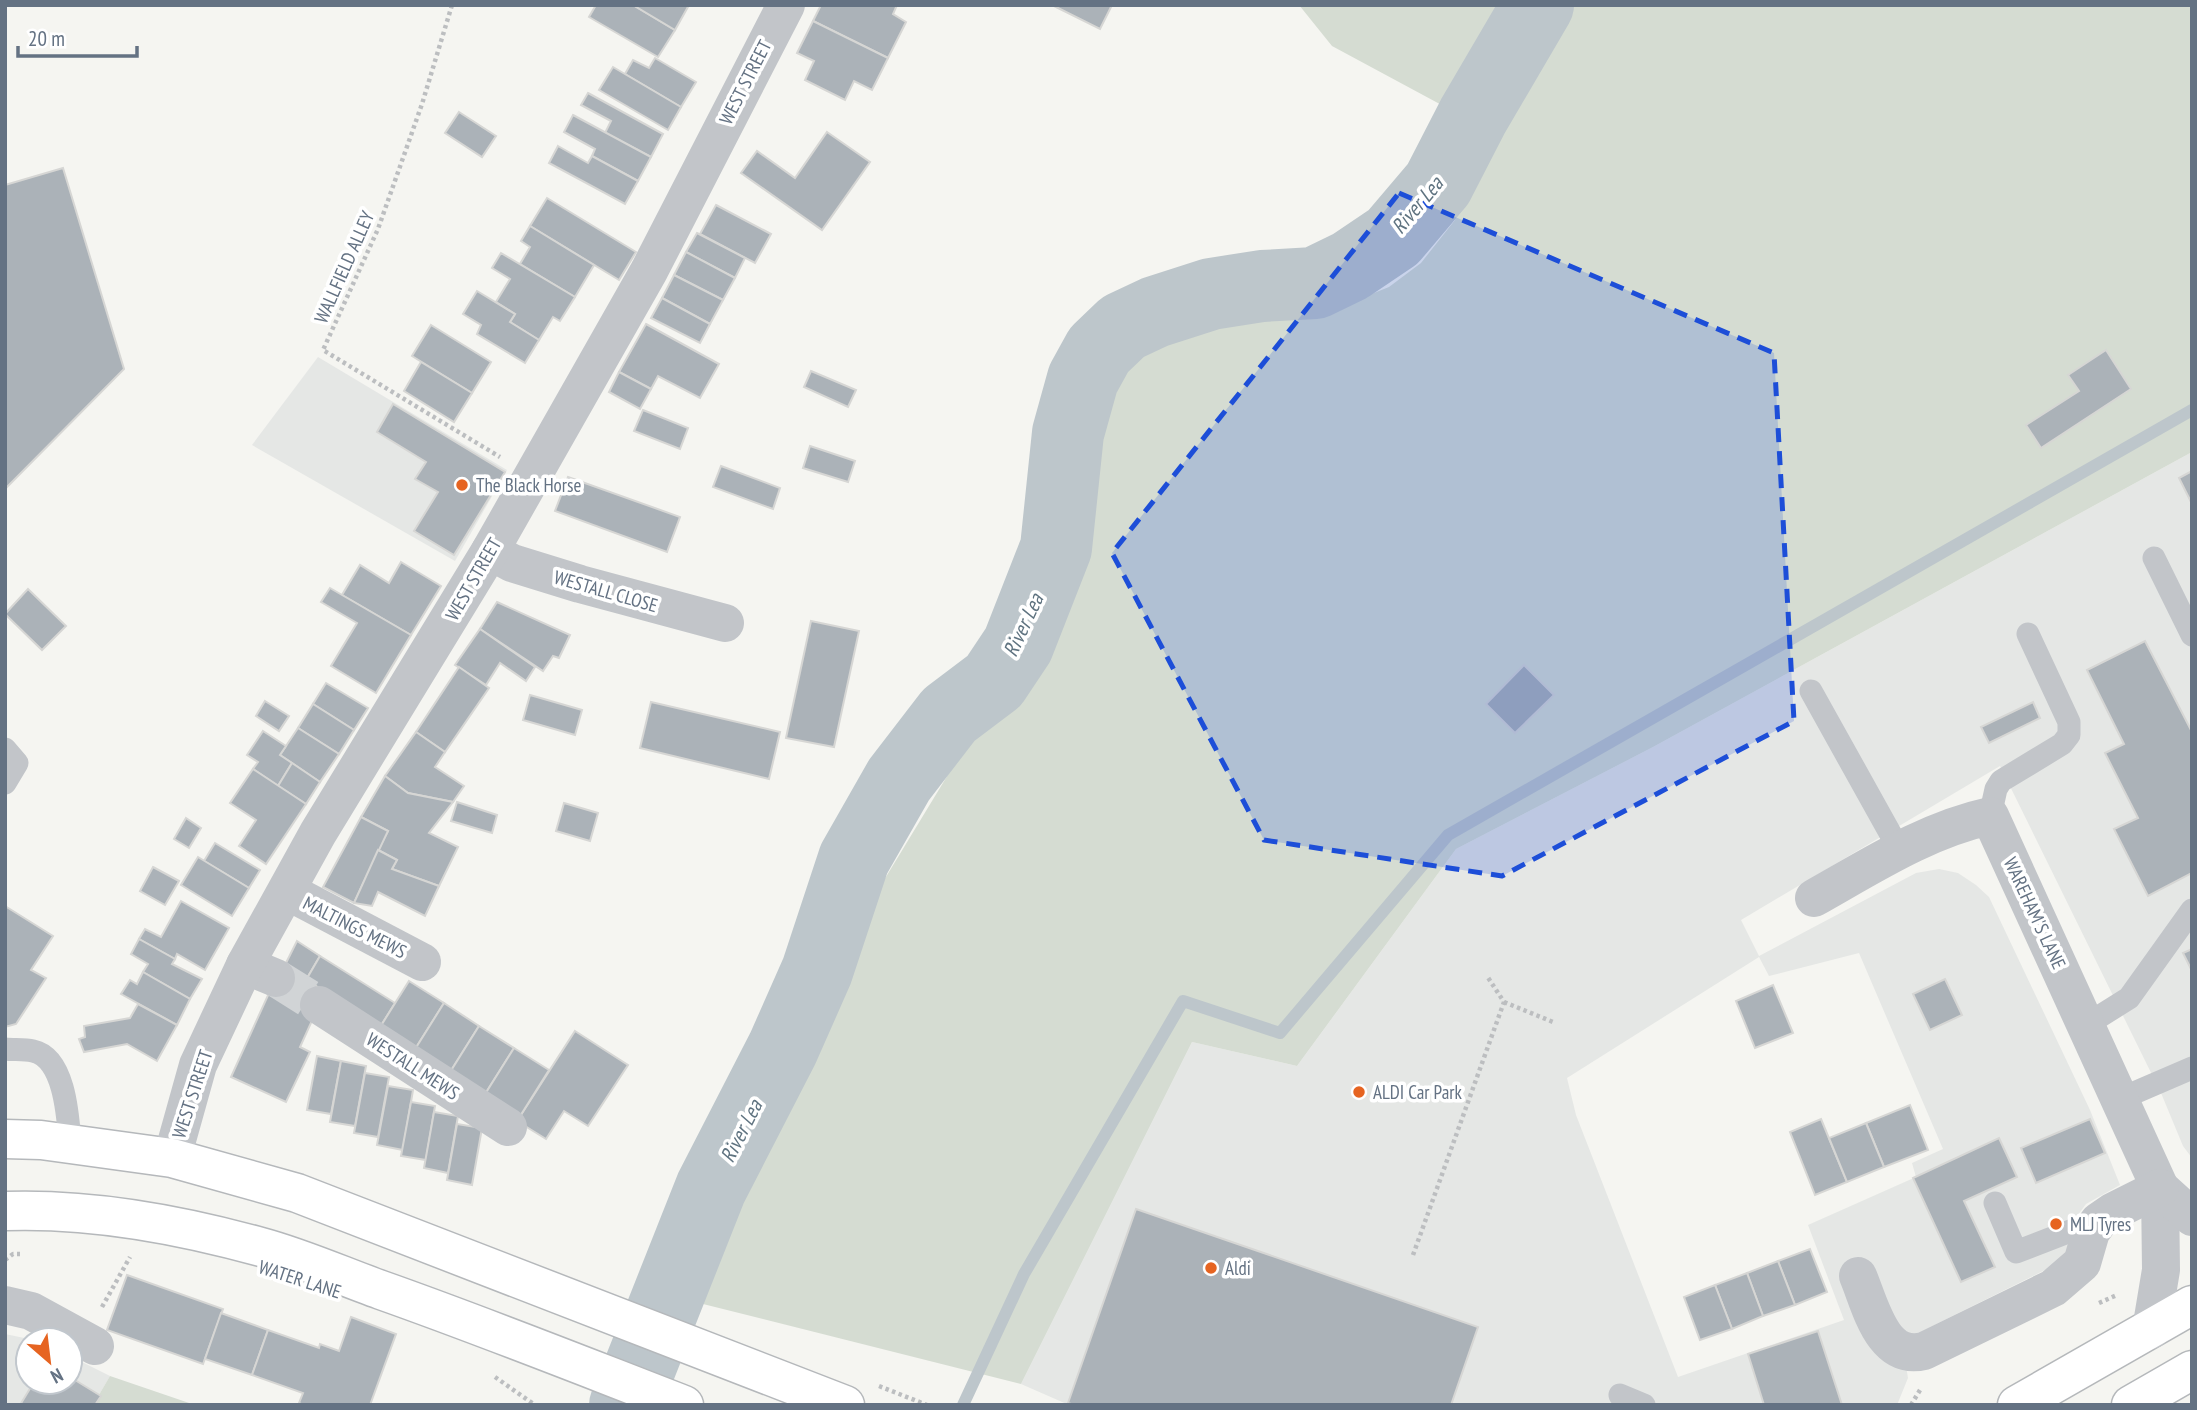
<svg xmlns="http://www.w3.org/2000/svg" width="2197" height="1410" viewBox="0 0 2197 1410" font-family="'PT Sans Narrow',sans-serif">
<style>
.built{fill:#e5e7e5;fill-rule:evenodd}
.green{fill:#d5dcd2}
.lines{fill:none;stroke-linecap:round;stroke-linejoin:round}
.stream{stroke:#bdc6cb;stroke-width:12}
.river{stroke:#bdc6cb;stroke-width:72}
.building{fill:#abb2b8;stroke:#d6d6d4;stroke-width:2}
.street-tunnel{stroke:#d1d4d6;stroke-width:38;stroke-dasharray:38 19;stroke-linecap:butt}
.highway-casing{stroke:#b5b8bb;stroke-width:41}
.path{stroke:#bcbec0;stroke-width:4.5;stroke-dasharray:3.5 3.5;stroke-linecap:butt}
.lane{stroke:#c2c5c9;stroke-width:23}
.street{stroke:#c2c5c9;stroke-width:38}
.highway{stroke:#fff;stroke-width:38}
.marked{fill:#1d4ed8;fill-opacity:0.2;stroke:#1d4ed8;stroke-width:5;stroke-dasharray:14 9;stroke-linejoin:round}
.poi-dot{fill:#e66421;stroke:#fff;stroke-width:2.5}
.labels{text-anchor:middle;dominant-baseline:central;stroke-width:7;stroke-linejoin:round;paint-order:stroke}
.street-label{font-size:19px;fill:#647283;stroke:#fff}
.poi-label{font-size:19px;fill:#647283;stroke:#fff;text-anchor:start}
.water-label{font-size:21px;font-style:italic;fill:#5f7380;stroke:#fff}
</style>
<rect width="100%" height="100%" fill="#f5f5f1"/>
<g class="built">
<path d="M318,357L507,470L455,561L252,445Z"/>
<path d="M2192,452V1158L2183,1146L2161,1093L2000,766L1741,920L1759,956L1916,873L1939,869L1958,873L1976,885L1989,897L2090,1110L2120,1185L2086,1204L2075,1219L2066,1253L2053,1266L1902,1341L1908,1378L1897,1405H1069L1021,1384L1192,1042L1297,1066L1456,849L1653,747ZM1859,953L1943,1149L1912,1163L1916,1177L1808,1225L1844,1320L1678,1377L1576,1115L1567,1078L1759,957L1769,976Z"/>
<path d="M5,1334L34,1340H28V1382H70V1356L110,1376L93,1405H5Z"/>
</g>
<g class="green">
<path d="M1299,5H2192V452L1653,747L1456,849L1297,1066L1192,1042L1021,1384L691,1301L742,1183L819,1045L849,982L878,890L966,745L1020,692L1048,652L1091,514L1094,444L1103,404L1119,367L1160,338L1187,325L1243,313L1309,310L1354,301L1389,287L1421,263L1455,220L1476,178L1462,116L1332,46Z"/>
<path d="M110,1376L195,1405H93Z"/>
</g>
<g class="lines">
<path class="stream" d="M963,1405L1024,1274L1183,1001L1280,1033L1448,835L2192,410"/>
<path class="river" d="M625,1405L711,1188L783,1048L817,971L854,859L899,780L949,715L994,681L1018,645L1056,548L1068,433L1083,379L1099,350L1123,327L1155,312L1211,294L1262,286L1315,283L1350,266L1393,237L1438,184L1473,116L1538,5"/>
</g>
<g class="building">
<path d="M596,5H633L675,30L658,57L589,17Z"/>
<path d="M633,5H689L675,30Z"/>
<path d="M821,5H897L893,14L906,22L888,58L813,21Z"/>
<path d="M1052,5H1112L1100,29Z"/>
<path d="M813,21L888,58L872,90L854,81L845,100L805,80L814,61L797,53Z"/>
<path d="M655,58L696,82L681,107L625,74L633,60L649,68Z"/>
<path d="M613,67L681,107L668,130L599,90Z"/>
<path d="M588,93L663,134L651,157L605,133L611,121L581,105Z"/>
<path d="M459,112L496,136L482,157L445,133Z"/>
<path d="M573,115L651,157L638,181L592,156L595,149L564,132Z"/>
<path d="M827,132L870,162L822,230L741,173L757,151L795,178Z"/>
<path d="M558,146L588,163L592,156L638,181L625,204L549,163Z"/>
<path d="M63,168L124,369L5,489V185Z"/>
<path d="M547,198L636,252L619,280L530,226Z"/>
<path d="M716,205L771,234L755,263L700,234Z"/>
<path d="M530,226L594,265L575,297L520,264L530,247L521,241Z"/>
<path d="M697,233L745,258L735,278L686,252Z"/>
<path d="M686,252L735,278L723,300L674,275Z"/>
<path d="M501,253L575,297L560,321L553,317L539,340L510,322L515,314L496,302L510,279L492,268Z"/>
<path d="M674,275L723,300L710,324L662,298Z"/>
<path d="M477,291L515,314L510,322L539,340L525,363L477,334L481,325L463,314Z"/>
<path d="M662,298L710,324L700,343L651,318Z"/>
<path d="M646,324L719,364L700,398L658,376L651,389L619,372Z"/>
<path d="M431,325L491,362L472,393L412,356Z"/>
<path d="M2106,350L2131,389L2041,448L2026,425L2079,391L2068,375Z"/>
<path d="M421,362L472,393L454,422L404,391Z"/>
<path d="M811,371L856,390L848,407L804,387Z"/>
<path d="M619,372L651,389L640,409L609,392Z"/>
<path d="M393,404L505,472L454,555L414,531L438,492L415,479L426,462L377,432Z"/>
<path d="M643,410L688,428L680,449L634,431Z"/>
<path d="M810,446L855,461L848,482L803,468Z"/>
<path d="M721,466L780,488L773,509L713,487Z"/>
<path d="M2192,471V504L2179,478Z"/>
<path d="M568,477L680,517L667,552L555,511Z"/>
<path d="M401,562L441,586L411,635L342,595L360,565L389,583Z"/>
<path d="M330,588L411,635L376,693L331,666L357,623L321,602Z"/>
<path d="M28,589L66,626L42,650L5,614Z"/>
<path d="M497,602L570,635L559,658L553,656L543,671L480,629Z"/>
<path d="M811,621L859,631L834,747L786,738Z"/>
<path d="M480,629L535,667L526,681L500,663L486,685L455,665Z"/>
<path d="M2145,641L2192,732V873L2148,896L2114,829L2138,818L2105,753L2124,744L2087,670Z"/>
<path d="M1524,665L1554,695L1515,733L1486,704Z"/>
<path d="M459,667L489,688L445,752L416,732Z"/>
<path d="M326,683L368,708L354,730L313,704Z"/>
<path d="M530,695L582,710L575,735L523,720Z"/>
<path d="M265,701L289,716L279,731L256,716Z"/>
<path d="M651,702L780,732L769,779L640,748Z"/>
<path d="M2033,702L2040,718L1989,743L1981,727Z"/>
<path d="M313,704L354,730L339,754L298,728Z"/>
<path d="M298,728L339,754L320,782L280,755Z"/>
<path d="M263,731L286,746L280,755L292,763L278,786L253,769L258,762L247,755Z"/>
<path d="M416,732L445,752L435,767L464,786L453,802L408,793L385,776Z"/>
<path d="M292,763L320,782L306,804L278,786Z"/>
<path d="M253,769L306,804L266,864L239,846L256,820L230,803Z"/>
<path d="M385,776L408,793L453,802L429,833L458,847L439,886L392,869L397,860L378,850L388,831L361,817Z"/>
<path d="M457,802L497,815L492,833L451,821Z"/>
<path d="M564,803L598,813L590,841L556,831Z"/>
<path d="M361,817L388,831L354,903L323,887Z"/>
<path d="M186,818L201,828L189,848L174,839Z"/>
<path d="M215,843L260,870L249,888L204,861Z"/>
<path d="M378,850L397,860L392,869L439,886L425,916L378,892L372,906L354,903Z"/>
<path d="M198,857L249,888L232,916L181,885Z"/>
<path d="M153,867L179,881L165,905L140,891Z"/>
<path d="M181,901L229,928L205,970L177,954L175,959L139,939L145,929L161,937Z"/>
<path d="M5,906L53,936L31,970L46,978L16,1024L5,1027Z"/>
<path d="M139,939L175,959L172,964L202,979L190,999L143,972L148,964L131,954Z"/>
<path d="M297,941L320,956L306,980L285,965Z"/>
<path d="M2192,949V971L2183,953Z"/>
<path d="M320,956L395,1003L377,1032L360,1014L306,980Z"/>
<path d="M285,965L325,992L300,1047L310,1052L286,1102L231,1077L274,982Z"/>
<path d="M143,972L190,999L177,1025L121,994L130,980L137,984Z"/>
<path d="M1945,979L1962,1015L1930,1030L1913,994Z"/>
<path d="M409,981L444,1003L412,1054L377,1032Z"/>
<path d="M1773,985L1793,1033L1755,1048L1736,1001Z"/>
<path d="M444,1003L479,1026L447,1077L412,1054Z"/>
<path d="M138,1004L177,1025L157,1061L127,1044L84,1052L79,1039L85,1037L84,1026L130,1018Z"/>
<path d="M479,1026L514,1048L482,1099L447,1077Z"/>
<path d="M575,1031L628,1065L588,1126L564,1111L546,1139L517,1121Z"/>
<path d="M514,1048L549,1070L517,1121L482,1099Z"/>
<path d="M317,1056L341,1061L331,1114L307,1110Z"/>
<path d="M341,1061L366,1066L355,1126L330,1122Z"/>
<path d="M365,1073L389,1077L378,1137L354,1133Z"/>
<path d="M388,1086L413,1090L403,1150L377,1145Z"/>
<path d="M411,1102L435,1106L426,1160L401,1156Z"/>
<path d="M1910,1105L1928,1150L1884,1167L1866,1123Z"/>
<path d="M434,1112L458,1116L448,1173L424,1168Z"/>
<path d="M1821,1119L1847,1182L1815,1195L1790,1132Z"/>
<path d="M2090,1119L2105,1153L2036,1183L2021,1148Z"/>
<path d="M1866,1123L1884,1167L1847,1182L1829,1138Z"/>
<path d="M457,1124L482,1128L472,1185L447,1180Z"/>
<path d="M1999,1138L2017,1177L1964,1201L1995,1267L1961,1282L1913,1178Z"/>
<path d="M1136,1209L1478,1327L1451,1405H1074L1068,1403Z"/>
<path d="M1810,1249L1827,1292L1795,1305L1778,1261Z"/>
<path d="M1778,1261L1795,1305L1763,1316L1747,1273Z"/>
<path d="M1747,1273L1763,1316L1732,1329L1715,1285Z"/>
<path d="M127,1275L223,1309L203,1364L107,1330Z"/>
<path d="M1715,1285L1732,1329L1700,1340L1684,1297Z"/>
<path d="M221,1313L268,1330L252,1375L205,1359Z"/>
<path d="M351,1317L396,1334L370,1405H303L299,1403L303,1393L252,1375L268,1330L319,1348L320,1344L339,1351Z"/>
<path d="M1818,1331L1842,1405H1764L1748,1354Z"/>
<path d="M70,1377L101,1396L95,1405H20L34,1382H70Z"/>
</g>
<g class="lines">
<path class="street-tunnel" d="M276,978L319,1005"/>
<g class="highway-casing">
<g id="highway">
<path d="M5,1139L41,1140L172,1158L297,1193L845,1405"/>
<path d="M5,1211C92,1208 178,1224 261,1247C302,1258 342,1276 381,1290C483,1326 583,1366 684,1405"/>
<path d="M2017,1405L2192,1305"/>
<path d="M2131,1405L2192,1370"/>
</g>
</g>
<g class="path">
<path d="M452,5L422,104L378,229L323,350L500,457"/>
<path d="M1504,1002L1553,1022"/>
<path d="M1413,1255L1504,1002L1487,976"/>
<path d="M5,1260L13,1254H20"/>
<path d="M2099,1303L2117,1295"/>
<path d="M102,1307L130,1257"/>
<path d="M495,1377L535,1405"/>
<path d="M879,1386L927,1405"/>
<path d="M1911,1405L1920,1390"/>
</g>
<g class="lane">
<path d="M2154,558L2192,635"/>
<path d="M1811,691L1899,849"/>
<path d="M5,749L17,763L5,783"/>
<path d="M1990,816L1996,789L2001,781L2062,744L2069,735V722L2028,634"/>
<path d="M2086,1025L2129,998L2192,910"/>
<path d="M5,1049C14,1050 24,1049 33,1051C65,1058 68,1117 70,1143"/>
<path d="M2120,1099L2192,1068"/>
<path d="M1995,1203L2016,1252L2073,1230L2091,1232"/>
<path d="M1620,1395L1644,1405"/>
</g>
<g class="street">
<path d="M490,551L512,563L580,584L725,623"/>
<path d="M287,891L422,962"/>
<path d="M1814,898C1871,866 1926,830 1990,816L2160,1188L2161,1270L2151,1330"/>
<path d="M245,965L276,978"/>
<path d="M319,1005L508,1127"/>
<path d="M172,1158L198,1065L245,965L318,833L490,551L649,271L786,5"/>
<path d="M2160,1188L2192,1217"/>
<path d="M1858,1276C1871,1307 1882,1361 1924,1351L2053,1288L2082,1263L2091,1232L2099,1221L2112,1212L2160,1188"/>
<path d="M5,1305L31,1311L95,1346"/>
</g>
<use href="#highway" class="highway"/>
</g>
<path class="marked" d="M1399,193L1774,353L1794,721L1502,876L1264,840L1112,553Z"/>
<g class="poi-dot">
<circle cx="462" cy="485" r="7"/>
<circle cx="1359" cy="1092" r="7"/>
<circle cx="2056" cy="1224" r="7"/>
<circle cx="1211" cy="1268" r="7"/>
</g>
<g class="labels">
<g class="street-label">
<text transform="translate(745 82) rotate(-63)">WEST STREET</text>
<text transform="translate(344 267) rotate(-66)">WALLFIELD ALLEY</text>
<text transform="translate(473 579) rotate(-60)">WEST STREET</text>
<text transform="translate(606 591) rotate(16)">WESTALL CLOSE</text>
<text transform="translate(2035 913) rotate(65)">WAREHAM'S LANE</text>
<text transform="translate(355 927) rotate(27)">MALTINGS MEWS</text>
<text transform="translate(413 1066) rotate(33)">WESTALL MEWS</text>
<text transform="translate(192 1094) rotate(-72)">WEST STREET</text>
<text transform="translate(300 1279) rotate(18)">WATER LANE</text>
</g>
<g class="poi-label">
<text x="476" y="485">The Black Horse</text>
<text x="1373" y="1092">ALDI Car Park</text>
<text x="2070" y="1224">MLJ Tyres</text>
<text x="1225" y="1268">Aldi</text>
</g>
<g class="water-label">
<text transform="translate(1417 205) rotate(-50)">River Lea</text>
<text transform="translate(1023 625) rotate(-65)">River Lea</text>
<text transform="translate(741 1131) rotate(-63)">River Lea</text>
</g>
</g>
<rect width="2197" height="1410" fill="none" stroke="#647283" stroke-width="14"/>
<g transform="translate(49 1361) rotate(152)"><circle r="33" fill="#ffffff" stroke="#c1c7cd" stroke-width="2"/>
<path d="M0-5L12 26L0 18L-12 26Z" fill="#e66421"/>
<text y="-10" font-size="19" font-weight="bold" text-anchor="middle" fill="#647283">N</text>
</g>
<path d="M18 46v10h119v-10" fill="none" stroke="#647283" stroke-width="3.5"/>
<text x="28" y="46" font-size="21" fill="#647283" stroke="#ffffff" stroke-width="5" paint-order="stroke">20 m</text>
</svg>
